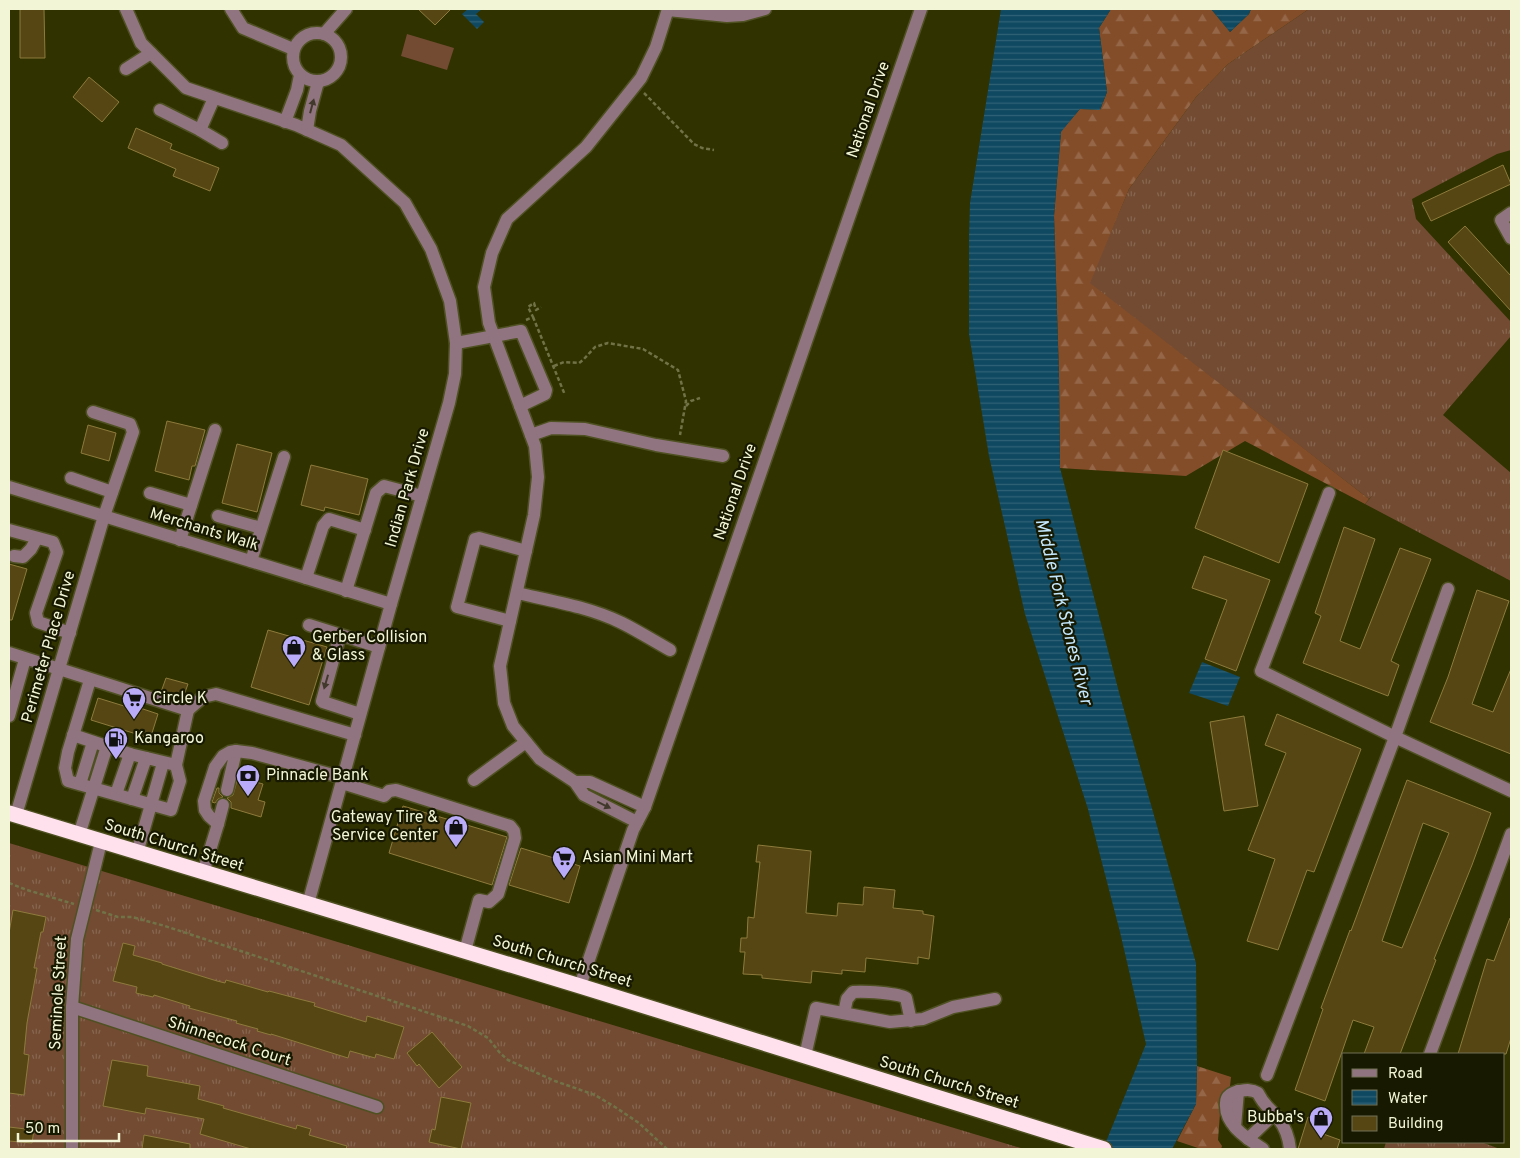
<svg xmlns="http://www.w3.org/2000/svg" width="1520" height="1158" viewBox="0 0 1520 1158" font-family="Overpass,sans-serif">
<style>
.grass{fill:url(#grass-tufts)}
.forest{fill:url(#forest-firs)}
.green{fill:#724b32}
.water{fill:url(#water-rules)}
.building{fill:#554614;stroke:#8e7b3c;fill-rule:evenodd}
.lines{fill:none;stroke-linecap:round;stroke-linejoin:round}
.minor-casing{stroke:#4f5122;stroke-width:15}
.highway-casing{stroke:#4f5122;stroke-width:18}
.path{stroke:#717347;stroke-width:2.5;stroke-dasharray:4 2.5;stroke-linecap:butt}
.minor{stroke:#90747f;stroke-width:12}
.highway{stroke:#fee1ec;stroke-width:15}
.oneway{fill:#42392d}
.labels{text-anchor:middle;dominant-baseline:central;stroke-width:4.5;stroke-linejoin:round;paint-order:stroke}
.street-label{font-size:16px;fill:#f3f6d6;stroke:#181901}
.poi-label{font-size:16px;fill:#f3f6d6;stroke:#181901;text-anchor:start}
.water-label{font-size:18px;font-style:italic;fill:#c4e8fd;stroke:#181901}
</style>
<defs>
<pattern id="grass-tufts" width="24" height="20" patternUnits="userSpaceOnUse" patternTransform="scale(1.25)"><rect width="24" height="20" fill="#724b32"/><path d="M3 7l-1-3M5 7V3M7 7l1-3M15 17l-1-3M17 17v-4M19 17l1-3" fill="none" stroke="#87664f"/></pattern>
<pattern id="forest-firs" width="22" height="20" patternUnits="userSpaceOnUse" patternTransform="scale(1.25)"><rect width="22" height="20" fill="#834d2a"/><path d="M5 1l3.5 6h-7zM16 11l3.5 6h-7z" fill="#956748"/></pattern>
<pattern id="water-rules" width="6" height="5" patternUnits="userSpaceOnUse" patternTransform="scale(1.25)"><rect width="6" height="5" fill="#0f4861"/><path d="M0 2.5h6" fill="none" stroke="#326377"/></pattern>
</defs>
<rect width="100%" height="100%" fill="#303200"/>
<g class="grass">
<path d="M1309,9H1511V150L1497,154L1412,199L1416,219L1511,322V336L1443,415L1511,473V581L1365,504L1373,495L1369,499L1089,283L1129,189L1196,97L1228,64Z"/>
<path d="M9,843L1024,1149H9Z"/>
<path d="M1386,1142H1481L1500,1149H1384Z"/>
</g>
<g class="forest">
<path d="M1111,9H1211L1230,32L1249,14L1251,9H1309L1228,64L1196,97L1129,189L1090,283L1369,499L1365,504L1245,441L1186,476L1060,468L1059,376L1054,216L1061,131L1080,109L1100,110L1107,92L1099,28Z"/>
<path d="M1197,1066L1231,1077L1230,1086L1221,1100L1218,1140L1222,1146L1221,1149H1201L1177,1141L1196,1104Z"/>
</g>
<path class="green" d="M407,34L454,48L447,70L401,56Z"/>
<g class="water">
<path d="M468,9H482L476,14L484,22L477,29L462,14Z"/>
<path d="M1001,9H1111L1099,28L1107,92L1100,110L1080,109L1061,132L1054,216L1059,376L1060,468L1120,696L1196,963L1197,1066L1196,1104L1172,1149H1103L1146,1044L1120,932L1088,809L1025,614L989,456L969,334V236L970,203Z"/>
<path d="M1211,9H1251L1249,14L1230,32Z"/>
<path d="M1202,662L1240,677L1228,706L1189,693Z"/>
</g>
<g class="building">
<path d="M20,9H44L45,58H20Z"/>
<path d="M418,9H451L435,25Z"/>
<path d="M89,77L119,102L102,122L73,97Z"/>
<path d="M136,128L172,144L170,149L219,168L210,191L173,176L176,169L128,148Z"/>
<path d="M1503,165L1511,184L1431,221L1422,203Z"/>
<path d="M1465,226L1511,276V311L1448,242Z"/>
<path d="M167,421L205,430L195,466H192L189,480L155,471Z"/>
<path d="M88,425L116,433L109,461L81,453Z"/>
<path d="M237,444L272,453L257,512L222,503Z"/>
<path d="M1223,450L1308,484L1279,563L1195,528Z"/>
<path d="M311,465L368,479L359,515L325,507L324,511L301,505Z"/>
<path d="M1344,527L1375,539L1340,641L1360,649L1400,548L1431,559L1391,661L1399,665L1388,696L1303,663L1321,616L1315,613Z"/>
<path d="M1204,556L1270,580L1236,671L1205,659L1227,600L1192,588Z"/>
<path d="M9,564L27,569L12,620H9Z"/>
<path d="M1477,590L1509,601L1472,704L1493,712L1511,669V754L1430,722L1448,677Z"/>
<path d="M268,630L327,647L309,705L251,687Z"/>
<path d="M166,678L188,684L183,698L161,692Z"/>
<path d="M98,698L124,706L125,703L158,714L152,733L146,737L91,720Z"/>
<path d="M1277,714L1361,749L1314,872L1307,870L1278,950L1247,941L1275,859L1248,850L1286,753L1265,745Z"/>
<path d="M1244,716L1258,806L1224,811L1210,722Z"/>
<path d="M238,777L263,784L258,800L265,802L261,817L231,808V802L227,798L233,795Z"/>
<path d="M1407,780L1491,813L1472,865L1434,959L1436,960L1400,1054H1364L1374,1027L1353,1020L1325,1101L1295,1090L1323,1009L1321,1008L1350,930L1351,931ZM1423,823L1449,833L1402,948L1382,941Z"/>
<path d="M217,788H219V793L223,797L218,799L215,803L212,802Z"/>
<path d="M403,806L507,837L492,885L389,853Z"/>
<path d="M758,845L811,851L806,913L837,916L838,903L863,905L864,887L895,890L893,908L923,911V914L934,916L929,959L918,957V964L866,958L865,972L842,970V974L812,971L811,983L762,978V975L743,974L745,952H740L741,938H747L748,917L754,918L760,862H756Z"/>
<path d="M521,848L580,866L569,903L509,885Z"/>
<path d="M13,910L46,917L43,932H41L34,968H37L27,1023L24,1054L29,1055L24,1095L9,1093V933Z"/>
<path d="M1510,918L1511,919V1038L1506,1054H1458L1487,959L1494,961Z"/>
<path d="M123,943L135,946L133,955L162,963V964L217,981L225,983L226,980L268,992L269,991L299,999L315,1003L314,1006L366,1022L367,1016L404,1027L394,1059L376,1054L375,1058L350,1051L348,1058L271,1034V1035L257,1031L258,1029L236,1023L237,1021L189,1008L190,1006L154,995L153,997L136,993L137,987L113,981Z"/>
<path d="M432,1032L462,1067L439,1088L419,1064L417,1066L407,1053Z"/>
<path d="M112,1060L148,1066L147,1076L200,1086L198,1099L224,1106L223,1108L265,1120L296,1129L297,1125L311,1129L309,1135L347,1146L346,1149H251L200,1134L204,1119L146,1108L145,1114L103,1106Z"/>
<path d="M441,1097L471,1103L461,1149L429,1142L432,1129L435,1130Z"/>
<path d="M1308,1117L1319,1120L1315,1131L1340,1140L1337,1149H1298Z"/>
<path d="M9,1127L34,1130L32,1143L9,1141Z"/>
<path d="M144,1135L190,1144V1149H142Z"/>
</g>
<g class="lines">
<g class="minor-casing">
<g id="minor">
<path d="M126,9L141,43L186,88L296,125L341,145L405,203L431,249L450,301L456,343L455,374L449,403L391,604L308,904"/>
<path d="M231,9L243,28L293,49"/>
<path d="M668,10L727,16L743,15L765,9"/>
<circle cx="317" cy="57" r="24"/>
<path d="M324,34L346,9"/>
<path d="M126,69L151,53"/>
<path d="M214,98L200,130L222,143"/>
<path d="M160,110L200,130"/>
<path d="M285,122L297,90L300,75"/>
<path d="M307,130L310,111L318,82"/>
<path d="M1511,213L1501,220L1511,238"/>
<path d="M456,343L521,331L546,390L545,394L520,406"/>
<path d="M531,435L551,428L585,429L656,445L723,456"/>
<path d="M71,478L112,492"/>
<path d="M9,487L391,604"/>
<path d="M150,493L191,505"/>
<path d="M1329,493L1261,671L1395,737L1511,791"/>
<path d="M218,516L261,528"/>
<path d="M9,530L53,542L57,552L36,613L38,622L70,633"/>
<path d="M180,540L215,430"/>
<path d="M14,556L23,557L31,549L37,538"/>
<path d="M251,561L284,457"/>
<path d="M306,578L323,526L329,519L365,530"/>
<path d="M346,591L376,493L384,486L422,496"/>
<path d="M517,593C552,601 589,607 622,623C638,631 654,641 670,650"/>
<path d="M510,621L457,607L475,539L479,538L526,551"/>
<path d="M309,625L379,647"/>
<path d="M340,635L322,701L323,702L360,714"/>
<path d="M9,653L188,710L203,697L216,694L355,735"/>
<path d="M90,680L68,752L65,768L68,781L171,810L180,781L176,765L188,710"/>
<path d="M9,716L25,659"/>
<path d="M73,735L130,754L176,765"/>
<path d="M474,780L526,742"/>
<path d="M575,782H590L645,807"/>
<path d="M342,783L384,796L389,791L396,790L510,826L514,831L515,838L498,894L489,902L479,900L465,951"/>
<path d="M80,784L93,742"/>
<path d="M227,790L236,751"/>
<path d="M116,794L130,754"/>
<path d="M132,799L146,758"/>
<path d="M16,815L104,516L133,432L130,424L93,412"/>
<path d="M637,822L584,795L575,782L540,759L513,726L504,703L500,666L534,515L538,477L535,446L489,323L484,287L492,253L507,219L586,147L641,78L656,47L668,9"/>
<path d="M218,824L223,805"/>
<path d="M79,835L107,746"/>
<path d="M137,853L163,763"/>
<path d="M203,873L218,824L209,816L205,810L204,801L215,767L223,756L230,752L236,751L252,753L344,778"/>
<path d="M580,986L633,830L645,807L921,9"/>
<path d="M72,1007L377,1107"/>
<path d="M844,1013L847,999L853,992C863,991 899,993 906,998L911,1021"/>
<path d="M1430,1054L1511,834"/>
<path d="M805,1056L816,1008L890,1022L923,1019L953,1007L995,999"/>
<path d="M1267,1075L1395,737L1448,589"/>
<path d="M1235,1127L1238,1091"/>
<path d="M1248,1139L1274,1114"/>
<path d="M72,1149V1007L77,939L101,842"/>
<path d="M1263,1149C1248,1139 1224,1125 1226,1103C1226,1095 1232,1093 1239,1091C1246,1090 1251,1089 1258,1093C1264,1106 1270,1108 1278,1118C1285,1127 1289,1139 1290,1149"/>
</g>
</g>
<g class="highway-casing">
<path id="highway" d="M9,813L580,986L1104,1149"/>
</g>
<g class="path">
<path d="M644,93L694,144L702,148L714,150"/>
<path d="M533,317L565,395"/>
<path d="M526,320L533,317L528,307L534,303L536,310L541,307"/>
<path d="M554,366L564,362L579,363L583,360L595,347L608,343L643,349L678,370L686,401L680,435"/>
<path d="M686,406L691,401L700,398"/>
<path d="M9,883L27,890L74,904"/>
<path d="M96,910L118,917H132L165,926L468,1026L488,1038L500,1053L508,1060L555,1081L595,1095L615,1107L639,1123L667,1149"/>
</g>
<use href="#minor" class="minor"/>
<use href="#highway" class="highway"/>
</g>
<defs><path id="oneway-solid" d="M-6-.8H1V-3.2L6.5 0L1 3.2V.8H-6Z" transform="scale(1.25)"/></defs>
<g class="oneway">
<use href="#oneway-solid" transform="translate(312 106) rotate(-75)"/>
<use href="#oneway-solid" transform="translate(326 682) rotate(106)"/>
<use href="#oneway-solid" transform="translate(604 805) rotate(26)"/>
</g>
<defs>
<g id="shop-pin" transform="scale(1.25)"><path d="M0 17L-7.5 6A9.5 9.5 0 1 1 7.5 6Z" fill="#b9abf7" stroke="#181901"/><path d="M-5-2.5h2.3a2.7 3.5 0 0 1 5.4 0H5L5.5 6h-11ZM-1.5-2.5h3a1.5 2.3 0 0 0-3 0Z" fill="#111"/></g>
<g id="supermarket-pin" transform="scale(1.25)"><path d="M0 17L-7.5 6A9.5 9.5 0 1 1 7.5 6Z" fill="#b9abf7" stroke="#181901"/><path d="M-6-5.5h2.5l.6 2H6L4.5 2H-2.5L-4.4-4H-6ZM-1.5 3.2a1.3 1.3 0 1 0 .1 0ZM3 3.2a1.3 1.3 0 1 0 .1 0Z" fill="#111"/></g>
<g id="fuel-pin" transform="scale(1.25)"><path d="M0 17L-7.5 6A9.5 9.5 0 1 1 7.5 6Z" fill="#b9abf7" stroke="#181901"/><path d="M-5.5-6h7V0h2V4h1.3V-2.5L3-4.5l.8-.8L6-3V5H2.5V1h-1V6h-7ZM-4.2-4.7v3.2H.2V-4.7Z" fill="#111"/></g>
<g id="bank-pin" transform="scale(1.25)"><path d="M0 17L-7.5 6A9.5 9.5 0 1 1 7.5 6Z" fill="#b9abf7" stroke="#181901"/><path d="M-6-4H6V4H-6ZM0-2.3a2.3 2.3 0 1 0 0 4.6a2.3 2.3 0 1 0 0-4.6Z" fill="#111"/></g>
</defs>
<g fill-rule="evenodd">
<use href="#shop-pin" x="294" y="647"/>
<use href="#supermarket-pin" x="134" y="699"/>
<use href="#fuel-pin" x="116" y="739"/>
<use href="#bank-pin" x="248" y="776"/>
<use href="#shop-pin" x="456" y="827"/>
<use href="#supermarket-pin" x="564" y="858"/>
<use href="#shop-pin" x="1321" y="1118"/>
</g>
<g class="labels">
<g class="street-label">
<text transform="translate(869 110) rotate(-71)">National Drive</text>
<text transform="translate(408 488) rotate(-74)">Indian Park Drive</text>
<text transform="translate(736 492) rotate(-71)">National Drive</text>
<text transform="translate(204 530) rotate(17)">Merchants Walk</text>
<text transform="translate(49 647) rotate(-74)">Perimeter Place Drive</text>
<text transform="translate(174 846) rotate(17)">South Church Street</text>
<text transform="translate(562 962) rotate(17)">South Church Street</text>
<text transform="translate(59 993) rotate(-87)">Seminole Street</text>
<text transform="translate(229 1042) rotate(18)">Shinnecock Court</text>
<text transform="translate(949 1083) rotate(17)">South Church Street</text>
</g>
<g class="poi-label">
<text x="312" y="638">Gerber Collision<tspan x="312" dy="18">&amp; Glass</tspan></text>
<text x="152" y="699">Circle K</text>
<text x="134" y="739">Kangaroo</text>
<text x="266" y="776">Pinnacle Bank</text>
<text x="438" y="818" text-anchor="end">Gateway Tire &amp;<tspan x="438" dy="18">Service Center</tspan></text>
<text x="582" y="858">Asian Mini Mart</text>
<text x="1304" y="1118" text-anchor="end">Bubba's</text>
</g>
<g class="water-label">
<text transform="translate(1063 612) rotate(76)">Middle Fork Stones River</text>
</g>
</g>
<rect width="1520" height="1158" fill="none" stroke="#f3f6d6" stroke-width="20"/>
<rect x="1342" y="1053" width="162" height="90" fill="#181901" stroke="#707156"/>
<rect x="1352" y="1069" width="25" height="8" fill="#90747f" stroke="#707156"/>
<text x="1388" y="1078" font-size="15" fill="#f3f6d6">Road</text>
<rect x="1352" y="1090" width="25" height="15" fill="url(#water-rules)" stroke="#707156"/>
<text x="1388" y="1103" font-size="15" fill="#f3f6d6">Water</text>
<rect x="1352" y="1116" width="25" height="15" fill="#554614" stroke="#707156"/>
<text x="1388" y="1128" font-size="15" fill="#f3f6d6">Building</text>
<path d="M18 1133v8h101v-8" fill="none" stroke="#f3f6d6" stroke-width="2.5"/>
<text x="25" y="1133" font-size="15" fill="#f3f6d6" stroke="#181901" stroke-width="4" paint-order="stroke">50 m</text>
</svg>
